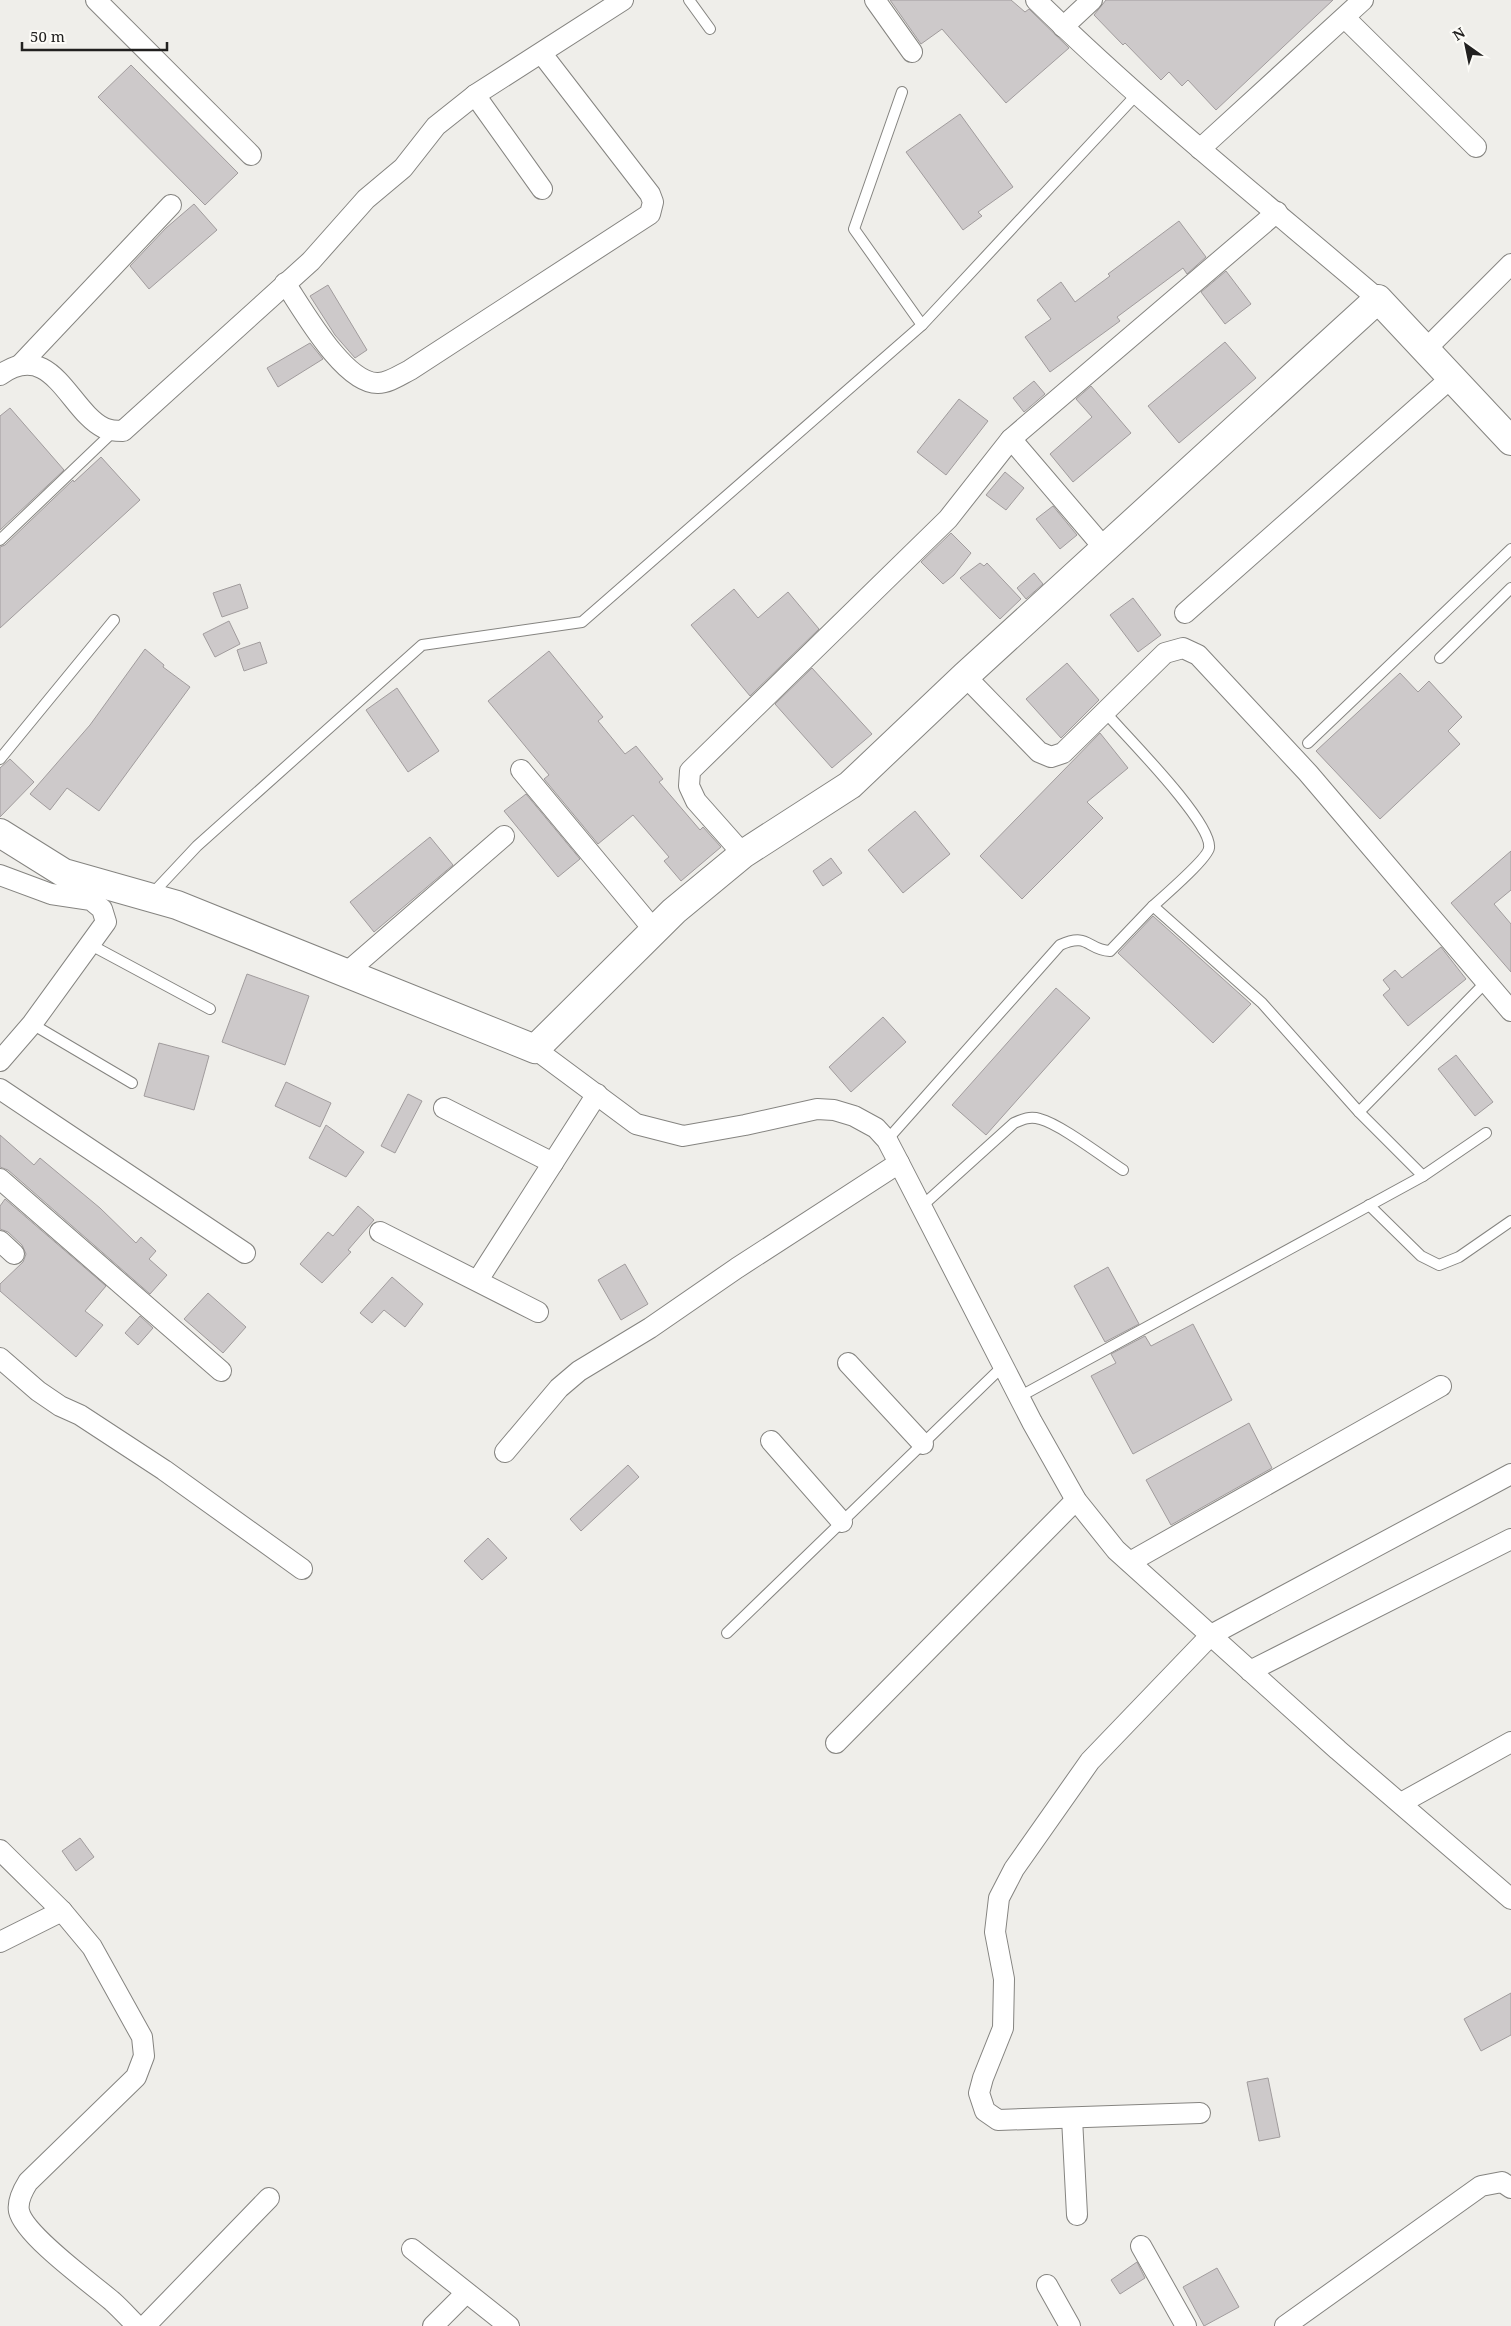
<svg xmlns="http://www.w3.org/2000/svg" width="1511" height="2326" viewBox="0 0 1511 2326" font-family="'Noto Serif',serif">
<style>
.building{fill:#cdc9ca;stroke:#a19c9d}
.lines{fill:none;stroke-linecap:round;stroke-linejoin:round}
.lane-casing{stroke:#858480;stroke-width:12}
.street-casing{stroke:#858480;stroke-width:22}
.secondary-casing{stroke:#858480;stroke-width:30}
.lane{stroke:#fff;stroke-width:10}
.street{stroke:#fff;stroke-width:20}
.secondary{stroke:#fff;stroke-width:28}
</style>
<rect width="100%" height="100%" fill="#efeeea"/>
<g class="building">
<path d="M890,0H1011L1025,12L1029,9L1069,48L1006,103L942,29L921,44Z"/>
<path d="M1106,0H1333L1216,110L1188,80L1182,86L1169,72L1161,80L1125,43L1123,45L1094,15Z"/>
<path d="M131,65L238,173L205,205L98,97Z"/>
<path d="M960,114L1013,187L978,212L982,216L963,230L906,152Z"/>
<path d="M194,204L217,230L149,289L130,266L166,228Z"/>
<path d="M1179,221L1206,257L1187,274L1183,268L1117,317L1120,321L1050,372L1025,337L1051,319L1037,300L1061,282L1075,302L1110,276L1108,274Z"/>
<path d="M1226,271L1251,304L1225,324L1201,292Z"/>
<path d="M328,285L367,350L355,358L335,335L310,296Z"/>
<path d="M1225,342L1256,378L1179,443L1148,406Z"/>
<path d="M310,343L323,359L278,387L267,368Z"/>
<path d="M1034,381L1045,394L1024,412L1013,398Z"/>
<path d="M1091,386L1131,433L1073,482L1050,454L1092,417L1076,399Z"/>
<path d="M959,399L988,421L946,475L917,452Z"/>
<path d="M10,408L64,470L0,530V416Z"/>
<path d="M101,457L140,500L0,628V547L5,545L73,480L74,482Z"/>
<path d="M1005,472L1024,488L1006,510L986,495Z"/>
<path d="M1053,506L1077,535L1060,549L1036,519Z"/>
<path d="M951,533L971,553L954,575L943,584L921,562Z"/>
<path d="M980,563L984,566L987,563L1021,599L1000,619L960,578Z"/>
<path d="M1034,573L1043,584L1026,599L1017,588Z"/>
<path d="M240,584L248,608L222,617L213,593Z"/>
<path d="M734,589L758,618L788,592L819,629L750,696L691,625Z"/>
<path d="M1133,598L1161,635L1138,652L1110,615Z"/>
<path d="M229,621L240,644L215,657L203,634Z"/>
<path d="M260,642L267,663L244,671L237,650Z"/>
<path d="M145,649L164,665L163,667L190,687L99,811L67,788L50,810L30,794L90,725Z"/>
<path d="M549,651L603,717L598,721L625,754L636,746L663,779L659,782L700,830L703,827L721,847L681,881L664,861L669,857L633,815L598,844L544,779L549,775L488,701Z"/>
<path d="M1067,663L1099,700L1061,738L1026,699Z"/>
<path d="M812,668L872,734L832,768L775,704Z"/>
<path d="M1400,673L1418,692L1429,681L1462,717L1448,731L1460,744L1380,819L1316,751Z"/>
<path d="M397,688L439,751L408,772L366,710Z"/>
<path d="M1100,733L1128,768L1087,802L1103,818L1022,899L980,856Z"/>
<path d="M10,759L34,782L0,817V768Z"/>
<path d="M526,794L580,859L558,877L504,811Z"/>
<path d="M915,811L950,854L903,893L868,850Z"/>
<path d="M430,837L453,865L374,932L350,902Z"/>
<path d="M1511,851V890L1494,904L1511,924V972L1451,903Z"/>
<path d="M831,858L842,873L823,886L813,871Z"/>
<path d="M1153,916L1251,1004L1213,1043L1118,953Z"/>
<path d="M1441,947L1466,979L1408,1026L1383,995L1390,989L1383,980L1395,970L1402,978Z"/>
<path d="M247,974L309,996L285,1065L222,1042Z"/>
<path d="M1056,988L1090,1018L986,1135L952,1105Z"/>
<path d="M883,1017L906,1042L851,1092L829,1067Z"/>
<path d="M159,1043L209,1056L194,1110L144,1096Z"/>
<path d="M1456,1055L1493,1102L1475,1116L1438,1069Z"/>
<path d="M286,1082L331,1103L320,1127L275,1106Z"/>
<path d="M408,1094L422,1101L395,1153L381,1146Z"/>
<path d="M326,1125L364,1152L346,1177L309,1158Z"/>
<path d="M0,1135L34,1165L40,1158L100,1208L136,1243L141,1237L156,1251L149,1259L167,1275L150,1294L8,1170L0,1167Z"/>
<path d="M5,1199L106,1286L85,1311L103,1325L76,1357L0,1291V1284L23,1262L26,1254L22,1245L8,1232L0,1229V1206Z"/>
<path d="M358,1206L374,1220L348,1250L351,1252L322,1283L300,1264L328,1232L333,1236Z"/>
<path d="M625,1264L648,1304L621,1320L598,1280Z"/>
<path d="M1108,1267L1139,1324L1105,1342L1074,1286Z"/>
<path d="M392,1277L423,1304L405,1327L384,1310L372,1323L360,1313Z"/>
<path d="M208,1293L246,1327L223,1353L184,1319Z"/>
<path d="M140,1316L153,1328L138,1345L125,1333Z"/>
<path d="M1193,1324L1232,1400L1133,1454L1091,1376L1116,1363L1111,1354L1145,1336L1151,1346Z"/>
<path d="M1249,1423L1272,1468L1171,1525L1146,1480Z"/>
<path d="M628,1465L639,1477L581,1531L570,1519Z"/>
<path d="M488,1538L507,1558L482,1580L464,1561Z"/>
<path d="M80,1838L94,1857L76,1871L62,1851Z"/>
<path d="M1511,1993V2035L1481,2051L1464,2019Z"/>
<path d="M1268,2078L1280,2137L1259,2141L1247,2082Z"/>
<path d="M1137,2262L1145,2278L1120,2294L1111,2280Z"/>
<path d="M1217,2268L1239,2307L1204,2326L1183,2287Z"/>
</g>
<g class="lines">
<g class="lane-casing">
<g id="lane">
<path d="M689,0L710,29"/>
<path d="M902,92L854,229L922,325"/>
<path d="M0,540L114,431"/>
<path d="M1440,658L1511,588"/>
<path d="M1105,712C1124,734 1213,823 1209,848C1208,858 1163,897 1153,906L1262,1003L1359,1112L1423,1176"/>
<path d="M1308,743L1511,549"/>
<path d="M0,759L114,620"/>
<path d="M152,894L197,846L422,645L582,622L922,325L1138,93"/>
<path d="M89,944L210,1009"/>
<path d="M32,1024L132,1083"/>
<path d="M1359,1112L1486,982"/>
<path d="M887,1140L1060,945C1089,932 1087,950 1110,951L1153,906"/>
<path d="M1369,1205L1421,1256L1439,1265L1459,1257L1511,1221"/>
<path d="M922,1206L1014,1123C1023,1119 1030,1116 1040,1119C1060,1124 1103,1157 1123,1170"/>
<path d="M1019,1397L1423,1176L1486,1133"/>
<path d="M727,1633L1003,1366"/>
</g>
</g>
<g class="street-casing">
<g id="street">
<path d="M96,0L251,155"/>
<path d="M875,0L912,52"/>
<path d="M1036,0C1144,106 1263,201 1378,299"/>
<path d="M1345,18L1476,147"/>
<path d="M1063,27L1092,0"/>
<path d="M475,95L542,189"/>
<path d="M1200,149L1363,0"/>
<path d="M285,283C302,308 344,384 378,383C389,383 400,375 410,370L650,214L653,202L650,194L542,54"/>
<path d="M1425,350L1511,264"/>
<path d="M20,365L171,205"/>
<path d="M0,375C52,338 69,411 104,428C110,431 117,431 123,431L311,261L366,199L403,168L436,126L475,95L623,0"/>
<path d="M1011,439L1105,549"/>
<path d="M1185,613L1451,378"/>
<path d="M965,676L1039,752L1051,757L1063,753L1165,653L1183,648L1198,655L1308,773L1511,1011"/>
<path d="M521,770L654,930"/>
<path d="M743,854L696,801L689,786L690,771L948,519L1011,439L1277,212"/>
<path d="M0,875L51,894L91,900L102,909L106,922L32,1024L0,1061"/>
<path d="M346,973L504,836"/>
<path d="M535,1049L636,1124L683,1136L745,1125L817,1109L834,1110L854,1116L876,1128L887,1140L899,1163L1032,1422L1076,1500L1116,1550L1338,1750L1511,1899"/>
<path d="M0,1089L245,1253"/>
<path d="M444,1108L553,1163"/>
<path d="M0,1179L221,1371"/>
<path d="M380,1232L538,1312"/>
<path d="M0,1241L14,1254"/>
<path d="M478,1280L597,1094"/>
<path d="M0,1358L38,1391L60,1406L80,1415L164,1470L302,1569"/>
<path d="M848,1363L923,1444"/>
<path d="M771,1441L842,1522"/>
<path d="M505,1452L559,1388L579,1371L650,1328L737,1268L899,1163"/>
<path d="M1130,1562L1441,1386"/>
<path d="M1250,1671L1511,1539"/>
<path d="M836,1743L1076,1500"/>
<path d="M1401,1803L1511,1742"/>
<path d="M0,1850L62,1911L92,1947L142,2037L144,2056L136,2077L28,2182C23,2190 17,2201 19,2211C24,2235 92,2284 112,2301C121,2309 129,2318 137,2326"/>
<path d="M0,1942L62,1911"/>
<path d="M1200,2113L998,2120L985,2111L979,2093L983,2078L1003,2028L1004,1979L995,1932L999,1898L1014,1869L1090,1761L1211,1635L1511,1474"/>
<path d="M1072,2118L1077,2215"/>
<path d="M1141,2246L1186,2326"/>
<path d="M412,2249L509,2326"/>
<path d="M1047,2285L1070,2326"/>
<path d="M145,2326L269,2198"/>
<path d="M433,2326L466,2293"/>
<path d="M1285,2326L1481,2186L1502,2182L1511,2188"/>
</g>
</g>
<g class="secondary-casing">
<path id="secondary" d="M0,833L64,873L177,905L535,1049L674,911L743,854L850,785L965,676L1378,299L1511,441"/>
</g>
<use href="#lane" class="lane"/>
<use href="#street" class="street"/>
<use href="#secondary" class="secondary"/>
</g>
<g transform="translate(1466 45) rotate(327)" stroke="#fcfbf7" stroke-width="4" paint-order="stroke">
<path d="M0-4L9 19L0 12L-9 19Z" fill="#21201f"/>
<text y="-8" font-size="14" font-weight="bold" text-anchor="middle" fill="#21201f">N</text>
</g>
<path d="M22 42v8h145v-8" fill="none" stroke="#21201f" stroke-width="2.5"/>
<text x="30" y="42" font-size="15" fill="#21201f" stroke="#fcfbf7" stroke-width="4" paint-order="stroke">50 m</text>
</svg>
